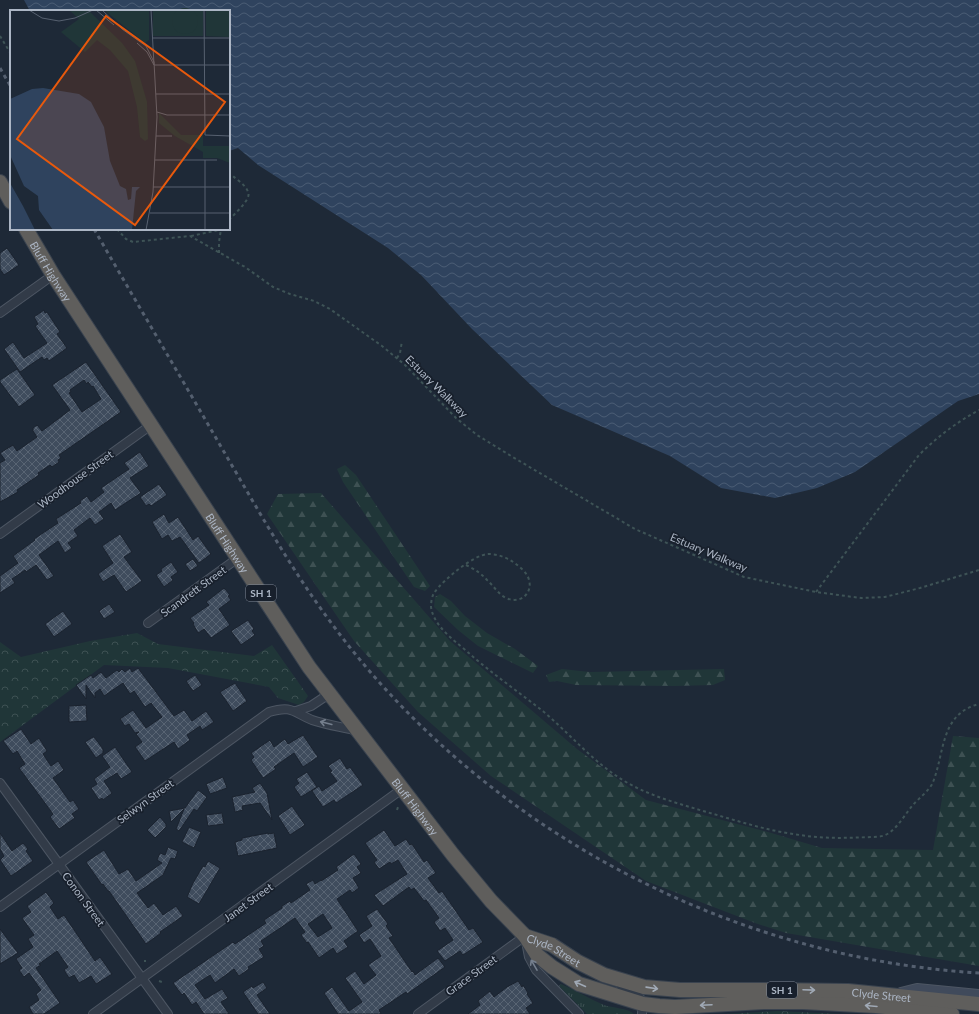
<svg xmlns="http://www.w3.org/2000/svg" width="979" height="1014" viewBox="0 0 979 1014" font-family="Lato,sans-serif">
<style>
.grass{fill:url(#grass-tufts)}
.forest{fill:url(#forest-firs)}
.park{fill:url(#park-crowns)}
.water{fill:url(#water-waves)}
.building{fill:url(#building-cross-hatch);stroke:#1a222e;fill-rule:evenodd}
.lines{fill:none;stroke-linecap:round;stroke-linejoin:round}
.minor-casing{stroke:#4d5663;stroke-width:10}
.secondary-casing{stroke:#4d5663;stroke-width:14}
.trunk-casing{stroke:#3a434f;stroke-width:16}
.path{stroke:#3e5356;stroke-width:2;stroke-dasharray:3 3;stroke-linecap:butt}
.minor{stroke:#323b48;stroke-width:8}
.secondary{stroke:#404a5b;stroke-width:12}
.trunk{stroke:#5f5e5c;stroke-width:14}
.rail{stroke:#545f6f;stroke-width:3;stroke-dasharray:4 4;stroke-linecap:butt}
.oneway{stroke:#757f8d}
.oneway2{stroke:#a0a9b5}
.labels{text-anchor:middle;dominant-baseline:central;stroke-width:3.5;stroke-linejoin:round;paint-order:stroke}
.shield{fill:#18202c;stroke:#808997;stroke-width:1}
.shield-label{font-size:10px;font-weight:bold;fill:#acb6c5}
.street-label{font-size:11px;fill:#acb6c5;stroke:#18202c}
.inset-road{fill:none;stroke:#576170;stroke-width:1}
.view{fill:#e8590c;fill-opacity:0.15;stroke:#e8590c;stroke-width:2}
.inset-edge{fill:none;stroke:#acb6c5;stroke-width:2}
</style>
<defs>
<pattern id="grass-tufts" width="24" height="20" patternUnits="userSpaceOnUse"><rect width="24" height="20" fill="#203638"/><path d="M3 7l-1-3M5 7V3M7 7l1-3M15 17l-1-3M17 17v-4M19 17l1-3" fill="none" stroke="#3e5153"/></pattern>
<pattern id="forest-firs" width="22" height="20" patternUnits="userSpaceOnUse"><rect width="22" height="20" fill="#203638"/><path d="M5 1l3.5 6h-7zM16 11l3.5 6h-7z" fill="#3e5153"/></pattern>
<pattern id="park-crowns" width="20" height="18" patternUnits="userSpaceOnUse"><rect width="20" height="18" fill="#203638"/><path d="M2 6a3 3 0 1 1 6 0M12 15a3 3 0 1 1 6 0" fill="none" stroke="#3e5153"/></pattern>
<pattern id="water-waves" width="16" height="10" patternUnits="userSpaceOnUse"><rect width="16" height="10" fill="#2f435e"/><path d="M0 5q4-4 8 0t8 0" fill="none" stroke="#4a5c74"/></pattern>
<pattern id="building-cross-hatch" width="8" height="8" patternUnits="userSpaceOnUse"><rect width="8" height="8" fill="#3f4c5d"/><path d="M0 0l8 8M0 8l8-8" fill="none" stroke="#586473"/></pattern>
</defs>
<rect width="100%" height="100%" fill="#1e2937"/>
<path class="grass" d="M561,984C576,990 589,999 604,1005C612,1008 628,1008 634,1014H587L559,986Z"/>
<g class="forest">
<path d="M345,465L356,475L430,586L425,591L414,587L343,482L337,469Z"/>
<path d="M321,493L450,641L577,749L646,800L768,832L822,848L933,850L953,736L979,738V966L786,933L755,923L646,881L491,776L418,712L354,641L267,514L278,494Z"/>
<path d="M440,594L451,601L465,616L487,633L515,649L538,666L533,673L478,646L458,630L434,607L435,597Z"/>
<path d="M562,669L590,672L724,669L725,680L713,685L675,686L576,685L557,681L549,682L546,675Z"/>
</g>
<g class="park">
<path d="M137,633L158,644L254,656L272,645L308,696L304,702L299,705L278,698L269,687L168,668L104,665L0,742V642L21,657L90,641Z"/>
<path d="M777,1011L840,1014H726Z"/>
</g>
<path class="water" d="M24,0H979V394L958,401L855,472L817,488L775,498L721,488L670,456L552,405L472,329L421,275L388,248L258,165L238,148L229,151V11H30Z"/>
<g class="building">
<path d="M7,248L19,265L4,275L0,269V253Z"/>
<path d="M44,310L45,313L47,312L60,332L57,334L67,348L49,361L47,358L44,360L42,357L20,372L4,349L13,342L24,358L47,343L35,326L38,324L34,317Z"/>
<path d="M86,362L121,412L59,455L61,458L58,460L59,462L52,467L50,465L38,473L39,475L17,490L18,492L0,502V463L5,460L0,453L13,445L17,451L37,437L33,431V428L37,425L42,431L70,410L52,385ZM84,380L87,384L88,382L92,387L93,386L101,399L82,412L69,393L71,392L70,390Z"/>
<path d="M17,369L35,395L19,407L0,382V380Z"/>
<path d="M140,452L149,466L130,478L141,493L115,510L111,503L99,512L104,519L95,525L90,518L74,530L78,536L68,543L72,548L65,553L58,541L39,555L54,576L47,580L36,565L26,572L25,570L12,579L15,583L0,593V576L18,563L13,556L35,540L34,539L58,523L56,519L81,503L80,501L87,496L91,502L104,492L101,488L129,469L124,463Z"/>
<path d="M159,484L167,495L151,506L149,504L146,506L140,497Z"/>
<path d="M164,514L169,523L178,517L193,540L198,536L211,554L199,563L180,537L172,541L168,535L162,539L152,522Z"/>
<path d="M120,534L132,552L124,557L142,581L126,592L114,575L103,582L98,574L113,563L102,546Z"/>
<path d="M193,559L198,566L190,571L185,564Z"/>
<path d="M171,562L178,572L171,577L173,580L164,587L156,575L162,571L161,569Z"/>
<path d="M224,588L230,595L228,596L231,600L219,609L230,625L211,638L204,629L198,633L193,624L194,623L190,618L209,605L206,602Z"/>
<path d="M109,604L115,612L104,619L99,611Z"/>
<path d="M63,611L72,624L54,637L45,624Z"/>
<path d="M248,620L254,629L252,631L255,635L241,645L231,631Z"/>
<path d="M130,668L132,672L138,668L174,716L184,710L192,721L206,711L214,722L202,730L200,726L187,735L190,740L178,749L174,742L145,761L135,747L142,742L136,734L139,732L135,733L129,724L125,726L120,719L133,710L146,728L162,717L151,703L145,707L134,691L130,694L123,683L104,696L100,689L95,693V698L86,685V699L76,685L91,675L93,678L101,672L106,678L117,670L119,672L122,669L125,672Z"/>
<path d="M195,675L202,685L193,691L186,681Z"/>
<path d="M235,683L247,701L233,711L220,692Z"/>
<path d="M86,705L87,721L69,722V706Z"/>
<path d="M21,729L31,744L39,738L47,751L43,754L51,766L58,761L64,770L53,778L70,802L73,800L79,809L72,814L75,818L59,829L50,817L53,814L19,768L25,764L17,751L13,754L3,741Z"/>
<path d="M303,735L318,757L303,767L294,753L274,767L276,769L263,778L251,760L254,757L251,753L270,740L274,747L285,739L288,744Z"/>
<path d="M93,737H94L103,749V753L96,758L85,742Z"/>
<path d="M115,747L132,772L121,779L117,773L104,781L112,793L103,800L102,798L99,800L91,788L97,784L94,779L110,767L102,756Z"/>
<path d="M340,758L347,769L350,767L363,785L336,803L334,800L323,807L312,791L319,786L322,791L337,781L330,772L332,771L328,766Z"/>
<path d="M307,772L317,787L301,797L294,787L299,783L296,779Z"/>
<path d="M223,777L227,788L210,794L206,784Z"/>
<path d="M260,783L267,793L272,820L260,803L242,806L243,810L235,812L232,797L255,792L252,788Z"/>
<path d="M198,790L207,797L197,811L194,809L179,831L176,829L184,809L171,822L169,811L185,808Z"/>
<path d="M292,806L305,825L290,835L278,816Z"/>
<path d="M222,813L224,824L208,826L206,815Z"/>
<path d="M160,817L166,824V827L155,838L147,830Z"/>
<path d="M189,827L201,832L194,848L182,842Z"/>
<path d="M384,830L395,846L406,839L410,845L412,844L424,862L427,860L436,873L428,878L439,893L442,891L469,930L473,928L483,942L463,955L460,951L445,961L437,951L453,940L445,928L440,931L434,922L439,918L426,900L424,901L414,888L411,890L409,887L383,906L374,895L407,874L398,860L391,864L390,862L379,869L374,862L377,860L365,843Z"/>
<path d="M0,833L12,851L23,843L28,849L26,851L33,861L11,876L0,860L4,856L0,849Z"/>
<path d="M268,833V834L274,833L277,848L238,856L235,842L242,840V838Z"/>
<path d="M168,847L178,851L175,859L171,858L163,875L137,893L148,908L154,903L163,915L176,906L183,916L160,932L161,933L146,944L109,891H108L103,884L102,885L86,862L104,850L119,874L128,869L136,881L162,863L157,860L160,853L165,855Z"/>
<path d="M354,854L361,864L357,867L361,873L353,878L359,888L352,893L350,890L337,899L358,931L344,941L348,947L337,954L333,948L319,958L308,942L307,943L301,935L305,932L295,918L261,941L264,946L259,949L264,957L248,967L249,969L239,976L234,969L215,983L210,975L195,985L205,999L222,989L228,998L221,1002L229,1014H204L196,1002L192,1005L184,993L182,995L173,983L233,942L235,944L266,923L264,920L282,908V906L290,901L291,903L310,890L306,884L313,880L315,884L321,880V881L338,870L336,867ZM323,914L332,928L318,937L308,924Z"/>
<path d="M208,861L220,868L199,904L187,897L193,883L203,866L205,867Z"/>
<path d="M46,892L54,903L50,907L58,919L64,915L95,961L100,957L112,974L96,984L91,976L79,983L74,975L69,978L64,970L68,967L57,951L39,964L41,965L36,968L60,1003L44,1014H33L29,1007L39,1000L36,994L41,990L29,973L24,977L19,970L22,968L16,959L33,947L28,939L34,935L22,918L31,912L27,906Z"/>
<path d="M377,909L388,924L386,926L393,936L389,938L412,972L413,971L415,975L438,958L445,967L407,994L406,992L379,1010L381,1014H338L324,993L332,987L349,1011L362,1002L345,978L355,971L364,984L376,975L368,965L381,956L370,939L364,943L359,935L372,926L366,916Z"/>
<path d="M0,929L18,953L0,964Z"/>
<path d="M518,981L522,987L523,985L528,993L527,994L533,1003L526,1008L530,1014H468L480,1005L478,1001L490,991L494,997L507,987Z"/>
<path d="M263,982L267,988L257,995L270,1014H258L243,992L252,986L253,988Z"/>
</g>
<g class="lines">
<g class="minor-casing">
<g id="minor">
<path d="M0,313L53,275"/>
<path d="M0,534L151,425"/>
<path d="M148,623L238,558"/>
<path d="M296,711L311,706L329,694"/>
<path d="M0,783L168,1014"/>
<path d="M0,907L269,712C292,705 293,712 312,720C326,725 343,727 358,731"/>
<path d="M621,986C629,989 641,995 643,1004C643,1007 642,1011 642,1014"/>
<path d="M93,1014L402,789"/>
<path d="M418,1014L525,936L529,957L536,970L579,1014"/>
</g>
</g>
<g class="secondary-casing">
<path id="secondary" d="M901,994L917,990L979,996"/>
</g>
<g class="trunk-casing">
<g id="trunk">
<path d="M0,182L11,202"/>
<path id="s1" d="M26,229L53,275L309,667L453,855L491,901L525,936L537,955L552,967L579,984L643,1004L659,1006L675,1007L764,1002H803L876,1006L952,1014"/>
<path id="s2" d="M525,936L552,945L578,962L604,975L644,987L680,990H770L848,991L979,1004"/>
</g>
</g>
<g class="path">
<path d="M0,36L11,54"/>
<path d="M229,220C234,214 252,199 248,192C246,185 237,180 233,176"/>
<path d="M117,229L126,239L133,242L190,236L245,267L273,287L290,294L314,301L330,309L382,346L405,365L456,418L477,435L516,459L635,529L744,577L816,592L861,598L885,597L920,588L979,570"/>
<path d="M191,236L219,230"/>
<path d="M219,253V242L221,229"/>
<path d="M397,358L400,353L402,341"/>
<path d="M466,565C474,569 481,573 487,580C493,585 498,594 506,598C524,606 538,587 524,571C514,561 502,554 488,554C473,555 443,580 434,593C432,596 431,602 431,607C434,628 457,642 471,655C494,675 520,693 544,712C571,735 595,764 626,782C650,796 677,803 703,811C735,820 767,831 800,835C824,839 847,838 871,837C877,837 883,837 889,833C899,826 905,814 913,805C919,798 930,790 933,782C945,752 940,714 979,704"/>
<path d="M816,592L919,455C937,437 957,422 979,410"/>
<path d="M397,810L398,807"/>
<path d="M145,960V962"/>
<path d="M159,981L162,982"/>
</g>
<use href="#minor" class="minor"/>
<use href="#secondary" class="secondary"/>
<use href="#trunk" class="trunk"/>
<g class="rail">
<path d="M0,68L11,87"/>
<path d="M94,229C138,305 183,381 227,457C261,515 294,574 335,628C485,829 729,958 979,973"/>
</g>
</g>
<defs><path id="oneway-shaft" d="M-6 0H5M1.5-3L5.5 0L1.5 3" fill="none" stroke-width="1.6" stroke-linecap="round" stroke-linejoin="round"/></defs>
<g class="oneway">
<use href="#oneway-shaft" transform="translate(326 723) rotate(-166)"/>
<use href="#oneway-shaft" transform="translate(534 965) rotate(-120)"/>
</g>
<g class="oneway2">
<use href="#oneway-shaft" transform="translate(580 984) rotate(-156)"/>
<use href="#oneway-shaft" transform="translate(652 988) rotate(8)"/>
<use href="#oneway-shaft" transform="translate(809 990) rotate(2)"/>
<use href="#oneway-shaft" transform="translate(706 1005) rotate(177)"/>
<use href="#oneway-shaft" transform="translate(871 1006) rotate(-175)"/>
</g>
<g class="labels">
<g class="shield">
<rect x="246" y="585" width="30" height="16" rx="3"/>
<rect x="767" y="982" width="30" height="16" rx="3"/>
</g>
<g class="shield-label">
<text x="261" y="593">SH 1</text>
<text x="782" y="990">SH 1</text>
</g>
<g class="street-label">
<text stroke="none"><textPath href="#s1" startOffset="49">Bluff Highway</textPath></text>
<text transform="translate(437 386) rotate(45)">Estuary Walkway</text>
<text transform="translate(75 479) rotate(-36)">Woodhouse Street</text>
<text stroke="none"><textPath href="#s1" startOffset="373">Bluff Highway</textPath></text>
<text transform="translate(709 552) rotate(23)">Estuary Walkway</text>
<text transform="translate(193 591) rotate(-36)">Scandrett Street</text>
<text transform="translate(145 801) rotate(-36)">Selwyn Street</text>
<text stroke="none"><textPath href="#s1" startOffset="697">Bluff Highway</textPath></text>
<text transform="translate(84 899) rotate(54)">Conon Street</text>
<text transform="translate(248 902) rotate(-36)">Janet Street</text>
<text stroke="none"><textPath href="#s2" startOffset="32">Clyde Street</textPath></text>
<text transform="translate(471 975) rotate(-36)">Grace Street</text>
<text stroke="none"><textPath href="#s2" startOffset="368">Clyde Street</textPath></text>
</g>
</g>
<g transform="translate(10 10)">
<rect width="220" height="220" fill="#1e2937"/>
<path d="M59,0H78L112,33L125,51L137,92L138,129L135,131L130,127L127,97L118,61L100,40L87,30L75,42L51,22L69,9Z" fill="#203638"/>
<path d="M94,0H139V30L135,33ZM143,0H193V26H143ZM196,0H220V27L196,26ZM149,103L171,125H193V136H220V153L207,148H193V142L165,126L149,113Z" fill="#203638"/>
<path d="M162 11a13 13 0 1 1 26 0a13 13 0 1 1-26 0Z" fill="#203638"/>
<path d="M33,78L69,84L81,92L94,117L100,151L110,176L116,179L118,190L121,189L122,177H130L126,181L122,220H43L29,200L28,186L14,176L0,145V89L22,79ZM0,173L13,196L25,220H0Z" fill="#2f435e"/>
<path class="inset-road" d="M19,0L32,8L49,11L65,8L83,0M86,0L104,15M92,0L112,19L136,36L144,52L147,107L143,182L136,220M141,0L144,55H220M194,0L195,125L220,126M142,28H220M127,33L137,42L144,55M146,84H220M147,102L157,105H220M146,126H162M145,150H207M143,177H220M140,203H220M195,220V150"/>
<path class="view" d="M96,6L215,92L125,215L7,129Z"/>
<rect width="220" height="220" class="inset-edge"/>
</g>
</svg>
